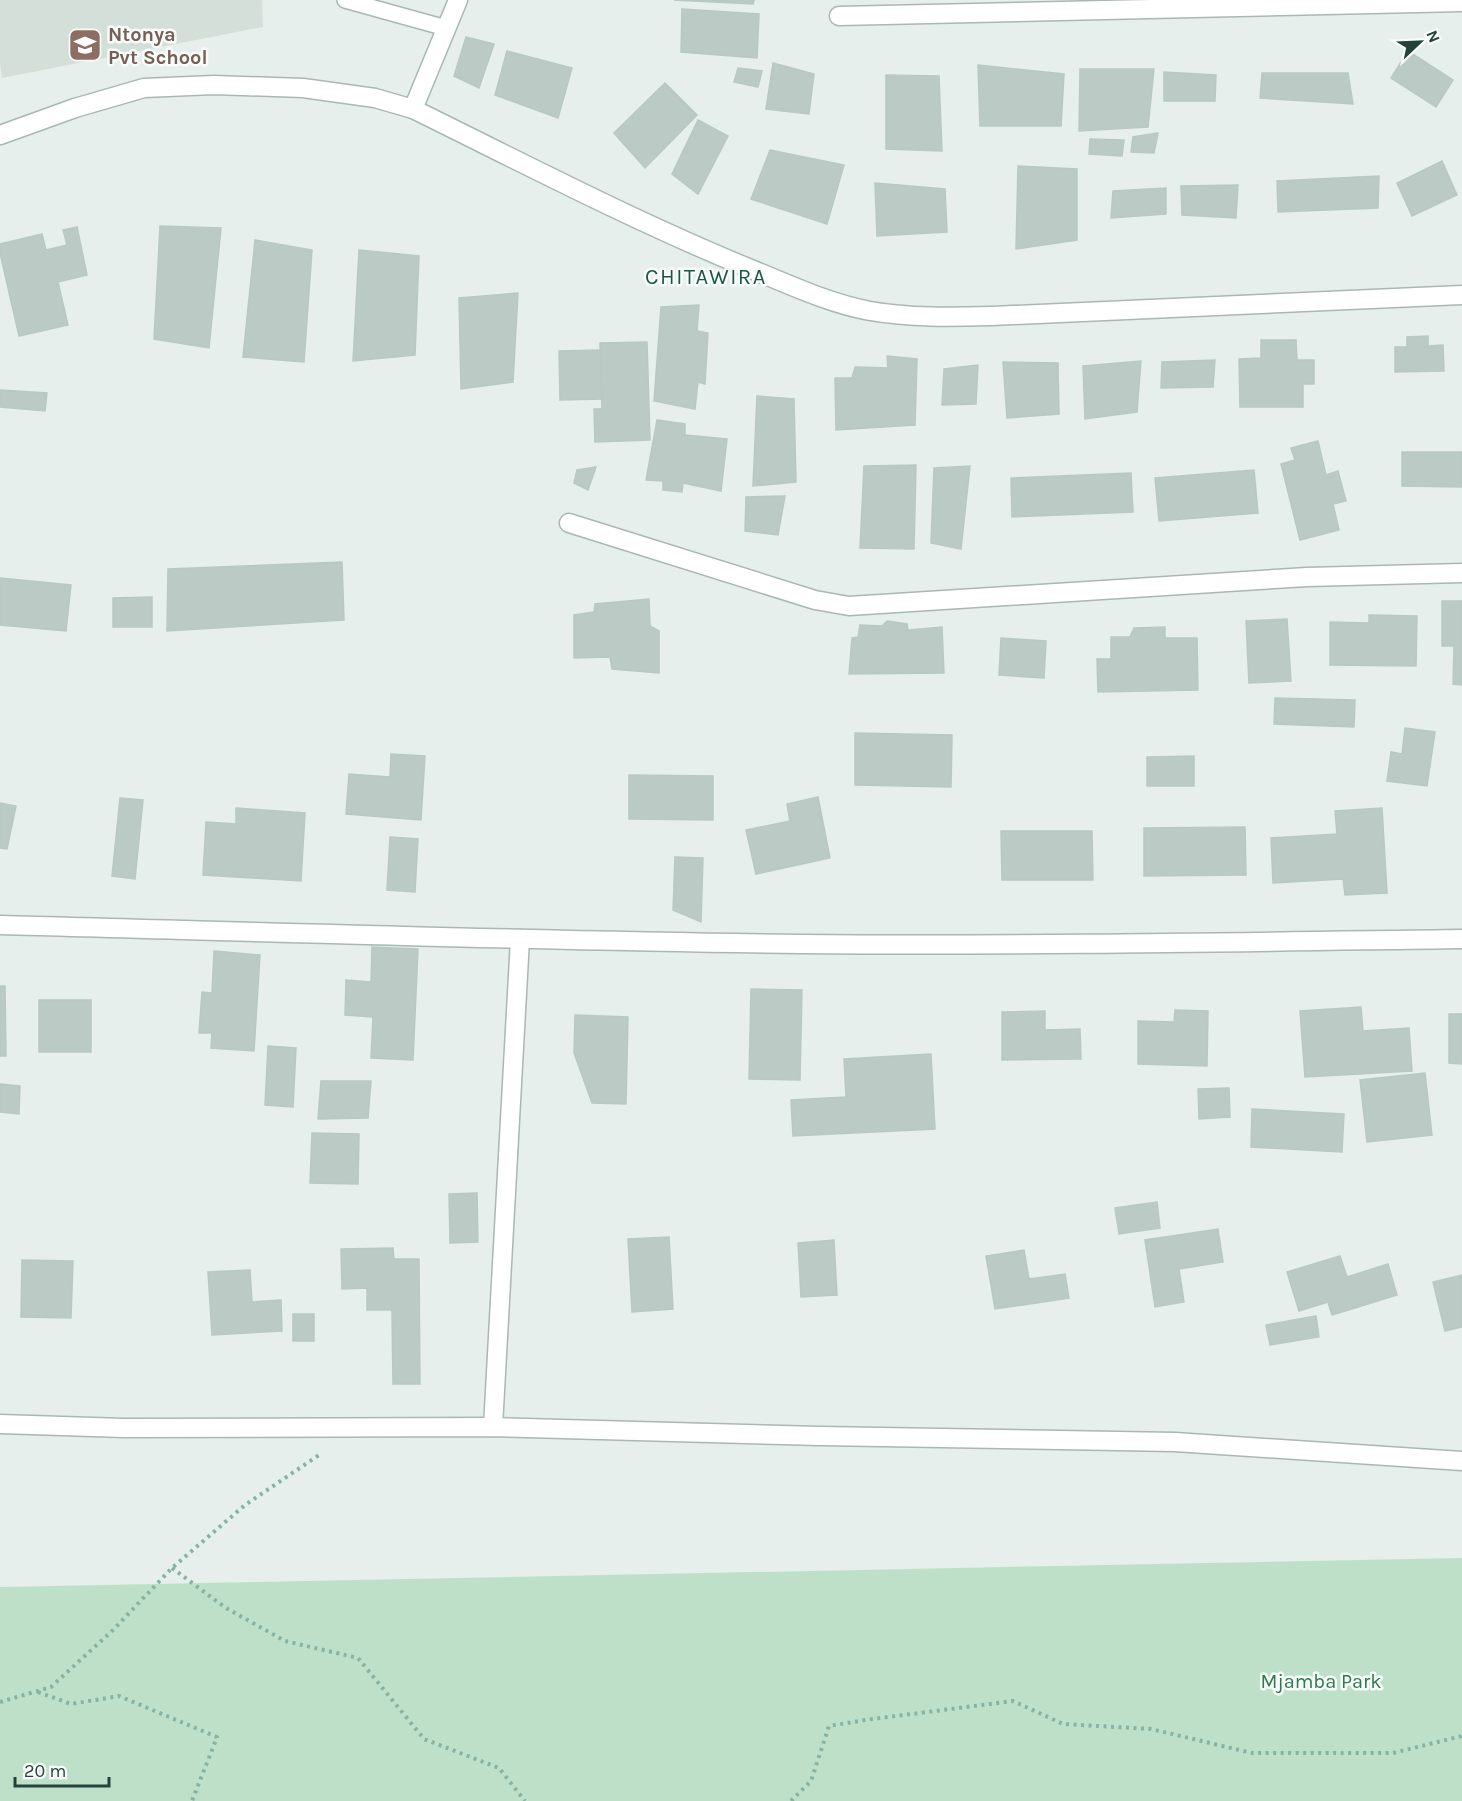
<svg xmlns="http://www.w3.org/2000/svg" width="1462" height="1801" viewBox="0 0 1462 1801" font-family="Karla,sans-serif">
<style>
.built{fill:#d4dfda}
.green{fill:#bfe0c8}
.building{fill:#bbcac4;stroke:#b8c9c2;stroke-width:1.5}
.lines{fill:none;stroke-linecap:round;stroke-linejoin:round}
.service-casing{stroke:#a8b8b2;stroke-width:18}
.minor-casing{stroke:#a8b8b2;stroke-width:21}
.tertiary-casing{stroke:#a8b8b2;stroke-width:21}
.path{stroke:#86b3a5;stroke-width:4;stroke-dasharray:3 4.5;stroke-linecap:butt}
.service{stroke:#fff;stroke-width:15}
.minor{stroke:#fff;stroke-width:18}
.tertiary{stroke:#fff;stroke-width:18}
.labels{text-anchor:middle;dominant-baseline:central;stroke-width:5;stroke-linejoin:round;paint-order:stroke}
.education-label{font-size:20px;font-weight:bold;fill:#785e54;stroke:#f7fbf9;text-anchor:start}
.park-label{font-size:20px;fill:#2d7a4b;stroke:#f7fbf9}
.quarter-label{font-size:22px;letter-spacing:1.5px;fill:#1f5548;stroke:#f7fbf9}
</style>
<rect width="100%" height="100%" fill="#e6efeb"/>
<path class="built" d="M0,0H262L263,27L2,78L0,63Z"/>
<path class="green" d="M1462,1558V1801H0V1587Z"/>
<g class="building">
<path d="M674,0H754L753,4Z"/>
<path d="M682,9L759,14L757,58L681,52Z"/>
<path d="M466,37L494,44L479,88L454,76Z"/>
<path d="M507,51L572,68L558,118L495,95Z"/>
<path d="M1408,51L1453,80L1436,107L1391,78Z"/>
<path d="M773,63L814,74L809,114L766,109Z"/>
<path d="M978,65L1064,74L1061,126H980Z"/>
<path d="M738,68L762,71L758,87L734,82Z"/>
<path d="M1080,69H1154L1148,127L1079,131Z"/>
<path d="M1164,72L1216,75L1215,101H1164Z"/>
<path d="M1262,73H1348L1353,104L1260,98Z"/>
<path d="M886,75L939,76L942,151L886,149Z"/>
<path d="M665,83L697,115L645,168L614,133Z"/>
<path d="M698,120L728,136L698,194L672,174Z"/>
<path d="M1158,133L1154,153L1131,152L1133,137Z"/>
<path d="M1090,139L1124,140L1122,156L1089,154Z"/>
<path d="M770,150L844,165L827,224L751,199Z"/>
<path d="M1442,161L1457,195L1412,216L1397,183Z"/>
<path d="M1018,166L1077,169V240L1016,249Z"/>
<path d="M1379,176L1378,208L1278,212L1277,181Z"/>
<path d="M875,183L945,189L947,232L877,236Z"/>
<path d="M1238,185L1236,218L1182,215L1181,186Z"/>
<path d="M1166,188V214L1111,218L1113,191Z"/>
<path d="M160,226L221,228L209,348L154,339Z"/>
<path d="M77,227L87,275L58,282L68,325L19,336L0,253V244L42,234L46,250L67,245L63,230Z"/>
<path d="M255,240L312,250L304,362L243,357Z"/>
<path d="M359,250L419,256L415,355L353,361Z"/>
<path d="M518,293L513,382L461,389L459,298Z"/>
<path d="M699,305L697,331L708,333L705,384L698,382L695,409L654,401L661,307Z"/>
<path d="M1428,336V346L1443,345L1444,371L1395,372V347H1407V337Z"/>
<path d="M1261,340H1296L1297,360H1314V384H1303V407H1240L1239,359L1261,358Z"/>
<path d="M647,342L650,440L595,442L594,409H602L600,343Z"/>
<path d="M600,350L602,399L560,400L559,351Z"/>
<path d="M887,356L917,359L915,425L836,430L835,378H852L855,367L888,368Z"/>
<path d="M1215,360L1213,387L1161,388L1162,362Z"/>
<path d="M1141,361L1137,412L1085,419L1083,366Z"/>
<path d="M1003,362L1058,363L1059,414L1007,418Z"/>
<path d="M978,365L976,404L942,405L944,369Z"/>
<path d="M0,390L47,393L45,411L0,407Z"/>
<path d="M757,396L794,399L796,482L753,486Z"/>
<path d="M657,420L685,424V435L727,439L721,491L683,483L682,492L663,490V481L646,480Z"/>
<path d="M1318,441L1326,475L1338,471L1346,501L1333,504L1339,530L1300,540L1281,464L1295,460L1291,448Z"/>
<path d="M1402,452H1462V487L1402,486Z"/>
<path d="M916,465L914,549L860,548L864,466Z"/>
<path d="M970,466L961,549L931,543L934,468Z"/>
<path d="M596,467L588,490L574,483L577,470Z"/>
<path d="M1254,470L1258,513L1159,521L1155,478Z"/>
<path d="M1131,473L1133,512L1012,517L1011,478Z"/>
<path d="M785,496L778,535L745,531L746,497Z"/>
<path d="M342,562L344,620L167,631L168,569Z"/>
<path d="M0,578L71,585L66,631L0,625Z"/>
<path d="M152,597V627H113V598Z"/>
<path d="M649,599L650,626L659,631V673L612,669L610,657L574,658V615L594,612L595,604Z"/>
<path d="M1442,601H1462V685L1453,684L1454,646H1442Z"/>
<path d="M1369,615L1417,616L1416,666L1330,665V622L1369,623Z"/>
<path d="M1287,619L1291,681L1249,683L1246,621Z"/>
<path d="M887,621L907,624L908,630L942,627L944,673L849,674L852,638L858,637L860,625L882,626Z"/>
<path d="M1165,627V638H1197L1198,690L1098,692L1097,659H1111V637H1130L1134,628Z"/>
<path d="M1001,638L1046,641L1044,678L999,675Z"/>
<path d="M1275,698L1355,700L1354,727L1274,724Z"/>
<path d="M1405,728L1435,732L1427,786L1387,781L1391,752L1402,754Z"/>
<path d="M855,733L952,735L951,787L855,785Z"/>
<path d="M391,754L425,756L421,820L346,814L349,774L390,777Z"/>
<path d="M1194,756V786H1147V757Z"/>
<path d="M629,775L713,776V820L629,819Z"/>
<path d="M818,797L830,858L756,874L746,830L790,821L787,804Z"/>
<path d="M120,798L143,800L135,879L112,876Z"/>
<path d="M0,803L16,806L7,849L0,848Z"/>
<path d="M236,808L305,813L301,881L203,875L206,822L236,824Z"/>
<path d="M1382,808L1387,893L1345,895L1343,879L1273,883L1271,838L1337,834L1335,811Z"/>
<path d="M1245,827L1246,875L1144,876V828Z"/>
<path d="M1001,831H1092L1093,880H1002Z"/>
<path d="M390,837L418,839L415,892L387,890Z"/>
<path d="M675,857L703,858L701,922L673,910Z"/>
<path d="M372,947L418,949L413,1060L371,1058L373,1017L345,1015L346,980L371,982Z"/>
<path d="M214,951L260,955L254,1051L211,1048L212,1033H199L202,992L212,993Z"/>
<path d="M0,986H5L6,1056H0Z"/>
<path d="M751,989L802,990L800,1080L749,1079Z"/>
<rect x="39" y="1000" width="52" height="52"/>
<path d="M1361,1007L1363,1031L1409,1028L1412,1071L1305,1077L1300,1011Z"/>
<path d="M1175,1010L1208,1011L1207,1066L1138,1064V1021L1174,1022Z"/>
<path d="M1045,1011V1030L1080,1029L1081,1059L1002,1060V1012Z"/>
<path d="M1449,1014H1462V1064L1449,1063Z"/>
<path d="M575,1015L628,1017L626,1104L592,1103L574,1053Z"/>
<path d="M268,1046L296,1048L293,1107L265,1105Z"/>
<path d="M931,1054L935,1129L793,1136L791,1100L846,1097L844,1059Z"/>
<path d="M1425,1073L1432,1135L1367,1142L1360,1080Z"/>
<path d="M321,1081H371L368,1118L318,1119Z"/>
<path d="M0,1084L20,1086L19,1114L0,1112Z"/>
<path d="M1229,1088L1230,1117L1199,1119L1198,1089Z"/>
<path d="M1252,1109L1344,1114L1342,1152L1251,1147Z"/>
<path d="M312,1133L359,1134L358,1184L310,1183Z"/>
<path d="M477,1193L478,1242L450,1243L449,1194Z"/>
<path d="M1157,1202L1160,1228L1119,1234L1115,1208Z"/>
<path d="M1218,1229L1223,1262L1179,1269L1184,1302L1155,1307L1145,1240Z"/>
<path d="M669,1237L673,1309L632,1312L628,1239Z"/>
<path d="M834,1240L837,1295L801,1297L798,1243Z"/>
<path d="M393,1248L394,1259H419L420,1384H393L392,1310H367V1288L342,1289L341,1249Z"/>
<path d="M1024,1250L1029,1279L1065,1274L1069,1298L995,1309L986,1256Z"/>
<path d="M1340,1256L1347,1277L1388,1264L1397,1295L1332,1315L1328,1302L1299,1311L1287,1272Z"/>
<path d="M22,1260L73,1261L71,1318L21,1317Z"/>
<path d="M250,1270L252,1302L281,1300L282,1331L212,1335L208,1272Z"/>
<path d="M1462,1275V1327L1445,1331L1433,1282Z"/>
<rect x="293" y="1314" width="21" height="27"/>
<path d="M1316,1316L1319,1337L1270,1345L1266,1325Z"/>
</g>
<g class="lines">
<g class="service-casing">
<path id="service" d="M345,0L446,28"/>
</g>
<g class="minor-casing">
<g id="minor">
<path d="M839,16L1462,2"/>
<path d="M413,109C523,163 632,220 746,267C786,283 827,303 870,311C911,318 951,317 992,316L1462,295"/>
<path d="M569,523L815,600L849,606L1307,577L1462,573"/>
<path d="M0,925C267,932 534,941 801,944C1021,946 1242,942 1462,939"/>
<path d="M0,1424L124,1428L493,1427L820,1436L1175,1442L1462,1461"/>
<path d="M493,1427L520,939"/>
</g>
</g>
<g class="tertiary-casing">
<path id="tertiary" d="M0,135L75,108L144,88L214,85L303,88L375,98L413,109L458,0"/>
</g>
<g class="path">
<path d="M172,1568L226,1608L285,1641L358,1658L424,1739L499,1768L525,1801"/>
<path d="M38,1692L71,1704L119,1696L217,1737L192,1801"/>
<path d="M0,1702L51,1687L113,1630L172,1568L245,1505L322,1453"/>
<path d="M791,1801L811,1781L829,1726L865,1720L1013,1701L1063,1724L1151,1729L1252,1753H1393L1462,1736"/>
</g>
<use href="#service" class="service"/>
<use href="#minor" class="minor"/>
<use href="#tertiary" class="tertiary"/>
</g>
<defs>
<g id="school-square" transform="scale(1.725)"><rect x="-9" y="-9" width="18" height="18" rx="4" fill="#8d6e63" stroke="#f7fbf9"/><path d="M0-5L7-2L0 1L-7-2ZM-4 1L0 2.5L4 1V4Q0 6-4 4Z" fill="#fff"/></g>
</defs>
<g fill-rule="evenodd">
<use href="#school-square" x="85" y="45"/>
</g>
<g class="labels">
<g class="education-label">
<text x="108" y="34">Ntonya<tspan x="108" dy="23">Pvt School</tspan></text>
</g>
<g class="park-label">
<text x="1321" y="1681">Mjamba Park</text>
</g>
<g class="quarter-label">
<text x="706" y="277">CHITAWIRA</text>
</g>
</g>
<g transform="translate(1420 42) rotate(67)" stroke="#f7fbf9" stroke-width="4.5" paint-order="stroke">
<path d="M0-4.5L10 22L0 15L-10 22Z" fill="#24423a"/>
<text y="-9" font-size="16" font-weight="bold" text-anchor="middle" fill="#24423a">N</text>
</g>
<path d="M15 1777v9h94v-9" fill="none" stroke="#24423a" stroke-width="3"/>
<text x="24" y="1777" font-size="18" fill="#24423a" stroke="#f7fbf9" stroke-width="4.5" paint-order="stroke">20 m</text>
</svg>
